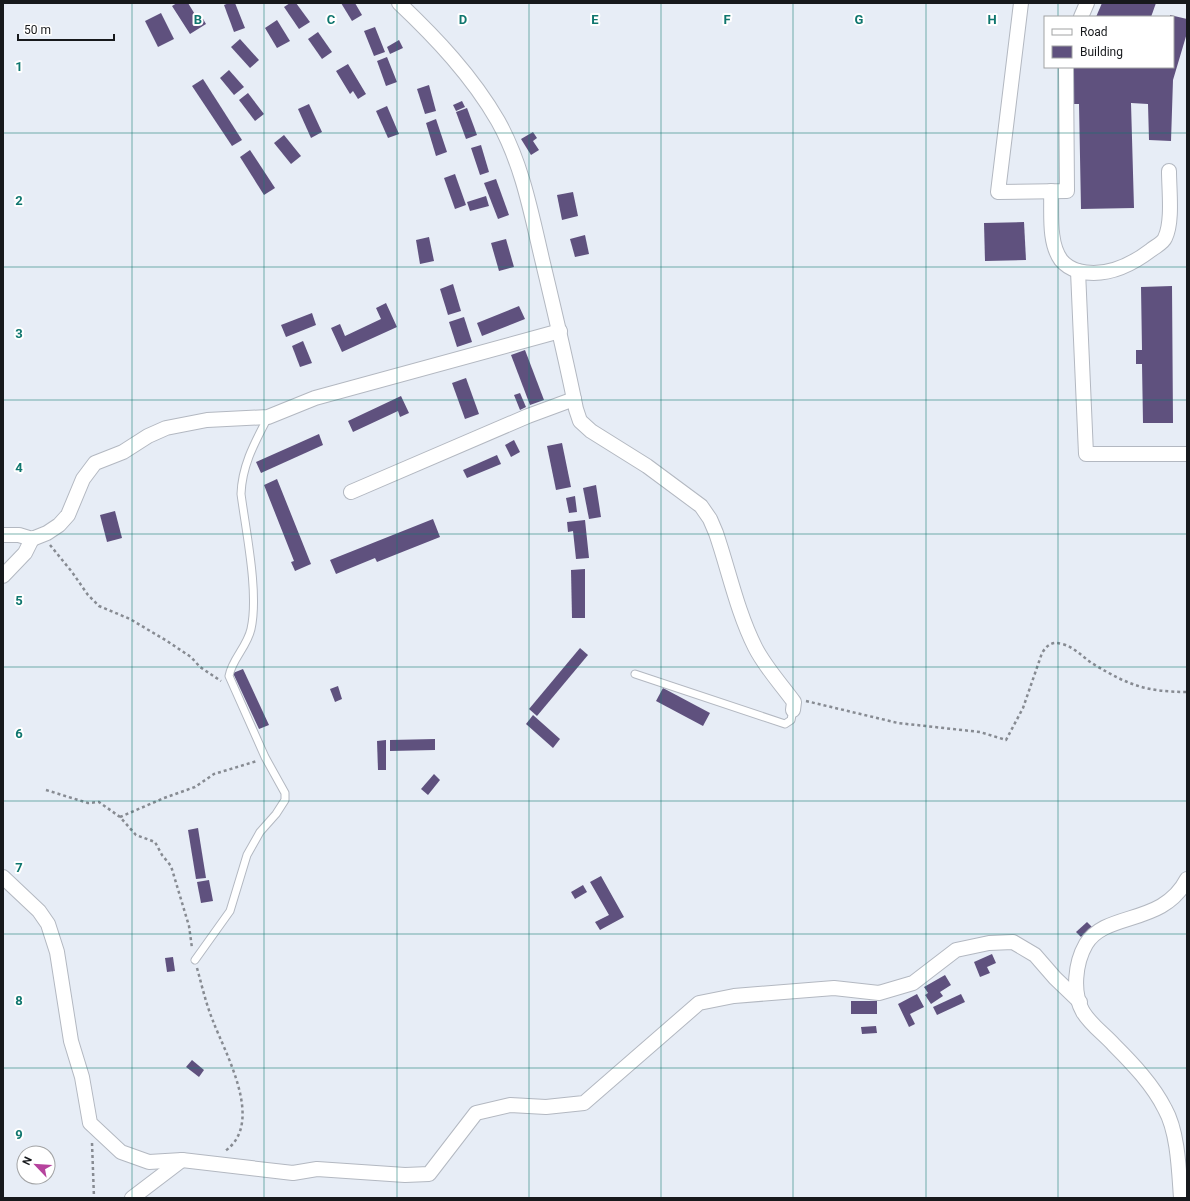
<svg xmlns="http://www.w3.org/2000/svg" width="1190" height="1201" viewBox="0 0 1190 1201" font-family="Roboto,sans-serif">
<style>
.building{fill:#5f517e}
.lines{fill:none;stroke-linecap:round;stroke-linejoin:round}
.lane-casing{stroke:#b3b8c1;stroke-width:9}
.street-casing{stroke:#b3b8c1;stroke-width:16}
.path{stroke:#878b92;stroke-width:2.5;stroke-dasharray:3 3;stroke-linecap:butt}
.lane{stroke:#fff;stroke-width:7}
.street{stroke:#fff;stroke-width:14}
.grid{fill:none;stroke:#0f766e;stroke-width:1;stroke-opacity:0.55}
.grid-label{font-size:13px;text-anchor:middle;font-weight:bold;fill:#0f766e;stroke:#fff;stroke-width:4;stroke-linejoin:round;paint-order:stroke}
</style>
<rect width="100%" height="100%" fill="#e7edf6"/>
<g class="building">
<path d="M177,3H188L196,16L200,14L206,24L190,34L172,6Z"/>
<path d="M229,3H235L245,28L234,32L224,5Z"/>
<path d="M290,3H296L310,22L299,29L284,7Z"/>
<path d="M341,3H355L362,15L352,21Z"/>
<path d="M1102,3H1156L1151,17H1096Z"/>
<path d="M161,13L174,39L158,47L145,21Z"/>
<path d="M1170,15L1187,19V33L1173,80L1171,141L1149,140L1148,104L1131,103L1134,208L1081,209L1079,104H1074L1073,67H1173V17H1170Z"/>
<path d="M277,20L290,41L277,48L265,28Z"/>
<path d="M375,27L385,52L374,56L364,31Z"/>
<path d="M318,32L332,52L322,59L308,39Z"/>
<path d="M240,39L259,60L250,68L231,47Z"/>
<path d="M399,40L403,48L390,54L387,47Z"/>
<path d="M387,57L397,82L386,86L377,61Z"/>
<path d="M348,64L366,94L358,99L353,91L350,94L336,71Z"/>
<path d="M229,70L244,87L234,95L220,78Z"/>
<path d="M203,79L242,140L232,146L192,86Z"/>
<path d="M429,85L436,111L425,114L417,89Z"/>
<path d="M248,93L264,114L255,121L239,100Z"/>
<path d="M462,101L465,107L456,111L453,105Z"/>
<path d="M309,104L322,132L311,138L298,109Z"/>
<path d="M387,106L399,134L388,138L376,111Z"/>
<path d="M467,108L477,135L466,139L456,112Z"/>
<path d="M436,119L447,152L436,156L426,123Z"/>
<path d="M533,132L537,138L533,141L539,150L531,155L521,139Z"/>
<path d="M284,135L301,156L291,164L274,143Z"/>
<path d="M481,145L489,172L480,175L471,148Z"/>
<path d="M250,150L275,188L264,195L240,157Z"/>
<path d="M455,174L466,205L455,209L444,178Z"/>
<path d="M496,179L509,215L498,219L484,183Z"/>
<path d="M573,192L578,216L562,220L557,195Z"/>
<path d="M486,196L489,206L470,211L467,202Z"/>
<path d="M1024,222L1026,260L985,261L984,223Z"/>
<path d="M585,235L589,254L575,257L570,239Z"/>
<path d="M429,237L434,261L420,264L416,240Z"/>
<path d="M506,239L514,267L499,271L491,243Z"/>
<path d="M453,284L461,311L448,315L440,289Z"/>
<path d="M1172,286L1173,423H1143L1142,364H1136V350H1142L1141,287Z"/>
<path d="M386,303L397,327L342,352L331,328L340,324L345,336L381,319L376,308Z"/>
<path d="M519,306L525,319L482,336L477,323Z"/>
<path d="M312,313L316,325L286,337L281,325Z"/>
<path d="M464,317L472,342L457,347L449,322Z"/>
<path d="M303,341L312,363L300,367L292,346Z"/>
<path d="M525,350L544,400L530,405L511,355Z"/>
<path d="M466,378L479,414L465,419L452,383Z"/>
<path d="M520,393L526,407L520,410L514,395Z"/>
<path d="M401,396L409,413L400,417L398,411L353,432L348,421Z"/>
<path d="M319,434L323,445L261,473L256,462Z"/>
<path d="M514,440L520,452L511,457L505,445Z"/>
<path d="M562,443L571,487L556,490L547,446Z"/>
<path d="M497,455L501,464L467,478L463,470Z"/>
<path d="M277,479L311,564L295,571L291,562L294,561L264,485Z"/>
<path d="M596,485L601,517L589,519L583,488Z"/>
<path d="M575,496L577,512L569,513L566,498Z"/>
<path d="M115,511L122,538L107,542L100,515Z"/>
<path d="M433,519L440,537L377,562L375,558L336,574L330,560Z"/>
<path d="M585,520L589,558L576,559L573,531L568,532L567,522Z"/>
<path d="M585,569V618H572L571,570Z"/>
<path d="M580,648L588,655L537,716L529,709Z"/>
<path d="M243,669L269,725L259,729L233,673Z"/>
<path d="M338,686L342,699L335,702L330,689Z"/>
<path d="M663,688L710,713L703,726L656,701Z"/>
<path d="M533,715L560,739L553,748L526,724Z"/>
<path d="M435,739V750L390,751V740Z"/>
<path d="M386,740V770H378L377,741Z"/>
<path d="M434,774L440,780L428,795L421,789Z"/>
<path d="M198,828L206,878L196,879L188,830Z"/>
<path d="M601,876L624,917L600,930L595,922L609,915L590,882Z"/>
<path d="M209,880L213,901L201,903L197,882Z"/>
<path d="M583,885L587,892L575,899L571,892Z"/>
<path d="M1087,922L1092,927L1081,937L1076,932Z"/>
<path d="M992,954L996,963L987,967L990,973L980,977L974,962Z"/>
<path d="M173,957L175,971L167,972L165,958Z"/>
<path d="M945,975L951,985L940,992L943,996L931,1004L925,995L928,993L924,987Z"/>
<path d="M917,994L924,1007L910,1014L915,1024L909,1027L898,1004Z"/>
<path d="M961,994L965,1002L937,1015L933,1007Z"/>
<rect x="851" y="1001" width="26" height="13"/>
<path d="M876,1026L877,1033L862,1034L861,1027Z"/>
<path d="M192,1060L204,1070L199,1077L186,1067Z"/>
</g>
<g class="lines">
<g class="lane-casing">
<g id="lane">
<path d="M635,674L785,724L791,720L793,710"/>
<path d="M195,960L230,911L247,855L260,832L276,814L285,800V793L265,757L229,676C232,659 247,647 251,629C259,593 246,532 241,494C242,465 255,442 268,417"/>
</g>
</g>
<g class="street-casing">
<g id="street">
<path d="M399,3C436,38 472,76 498,121C522,164 531,212 542,259C554,309 566,359 576,409L580,421L591,431L647,466L701,506L710,519L716,533C729,571 737,611 755,647C765,667 781,684 794,702L793,710"/>
<path d="M1021,3L998,192L1067,191L1066,67"/>
<path d="M1081,17L1087,3"/>
<path d="M1051,191C1052,212 1048,242 1061,260C1065,265 1072,269 1078,271C1105,278 1130,266 1151,250C1156,246 1163,243 1165,238C1173,222 1169,190 1169,171"/>
<path d="M1078,271L1086,454H1187"/>
<path d="M351,492L528,416L574,399"/>
<path d="M3,535H19L32,539L47,533L59,525L68,515L83,479L95,463L123,452L148,436L166,428L207,420L268,417L315,398L560,331"/>
<path d="M3,576L25,553L32,539"/>
<path d="M3,877L39,911L48,924L57,952L71,1041L82,1077L90,1123L121,1152L149,1162L182,1160L293,1173L317,1169L405,1175L429,1174L476,1113L510,1105L546,1107L584,1103L699,1003L734,996L834,988L879,993L913,983L956,950L989,943L1013,942L1035,955L1055,978L1080,1002"/>
<path d="M132,1198L182,1160"/>
<path d="M1181,1198C1179,1171 1178,1132 1165,1109C1153,1085 1133,1064 1114,1045C1104,1034 1091,1025 1083,1012C1072,993 1075,963 1086,944C1106,911 1163,926 1187,879"/>
</g>
</g>
<g class="path">
<path d="M50,545L72,572L88,595L99,606L130,619L167,641L191,657L200,667L221,681"/>
<path d="M806,701L898,723L980,732L1006,740L1023,708L1042,653C1047,645 1052,641 1062,644C1075,647 1083,658 1095,665C1128,685 1147,692 1187,692"/>
<path d="M46,790L88,803L99,802L120,817L136,835L155,842L162,855L171,866L189,926L192,948"/>
<path d="M120,817L164,798L195,787L214,774L257,761"/>
<path d="M197,968C202,986 206,1004 213,1021C226,1055 265,1123 225,1151"/>
<path d="M92,1143L94,1198"/>
</g>
<use href="#lane" class="lane"/>
<use href="#street" class="street"/>
</g>
<path class="grid" d="M132,3V1198M264,3V1198M397,3V1198M529,3V1198M661,3V1198M793,3V1198M926,3V1198M1058,3V17M1058,67V1198M3,133H1187M3,267H1187M3,400H1187M3,534H1187M3,667H1187M3,801H1187M3,934H1187M3,1068H1187"/>
<g class="grid-label">
<text x="198" y="24">B</text>
<text x="331" y="24">C</text>
<text x="463" y="24">D</text>
<text x="595" y="24">E</text>
<text x="727" y="24">F</text>
<text x="859" y="24">G</text>
<text x="992" y="24">H</text>
<text x="19" y="71">1</text>
<text x="19" y="205">2</text>
<text x="19" y="338">3</text>
<text x="19" y="472">4</text>
<text x="19" y="605">5</text>
<text x="19" y="738">6</text>
<text x="19" y="872">7</text>
<text x="19" y="1005">8</text>
<text x="19" y="1139">9</text>
</g>
<rect width="1190" height="1201" fill="none" stroke="#17191c" stroke-width="8"/>
<rect x="1044" y="16" width="130" height="52" fill="#ffffff" stroke="#a2a3a4"/>
<rect x="1052" y="29" width="20" height="6" fill="#ffffff" stroke="#a2a3a4"/>
<text x="1080" y="36" font-size="12" fill="#17191c">Road</text>
<rect x="1052" y="46" width="20" height="12" fill="#5f517e" stroke="#a2a3a4"/>
<text x="1080" y="56" font-size="12" fill="#17191c">Building</text>
<g transform="translate(36 1165) rotate(295)"><circle r="19" fill="#ffffff" stroke="#a2a3a4"/>
<path d="M0-3L7 15L0 10L-7 15Z" fill="#b6439d"/>
<text y="-6" font-size="11" font-weight="bold" text-anchor="middle" fill="#17191c">N</text>
</g>
<path d="M18 34v6h96v-6" fill="none" stroke="#17191c" stroke-width="2"/>
<text x="24" y="34" font-size="12" fill="#17191c" stroke="#ffffff" stroke-width="3" paint-order="stroke">50 m</text>
</svg>
